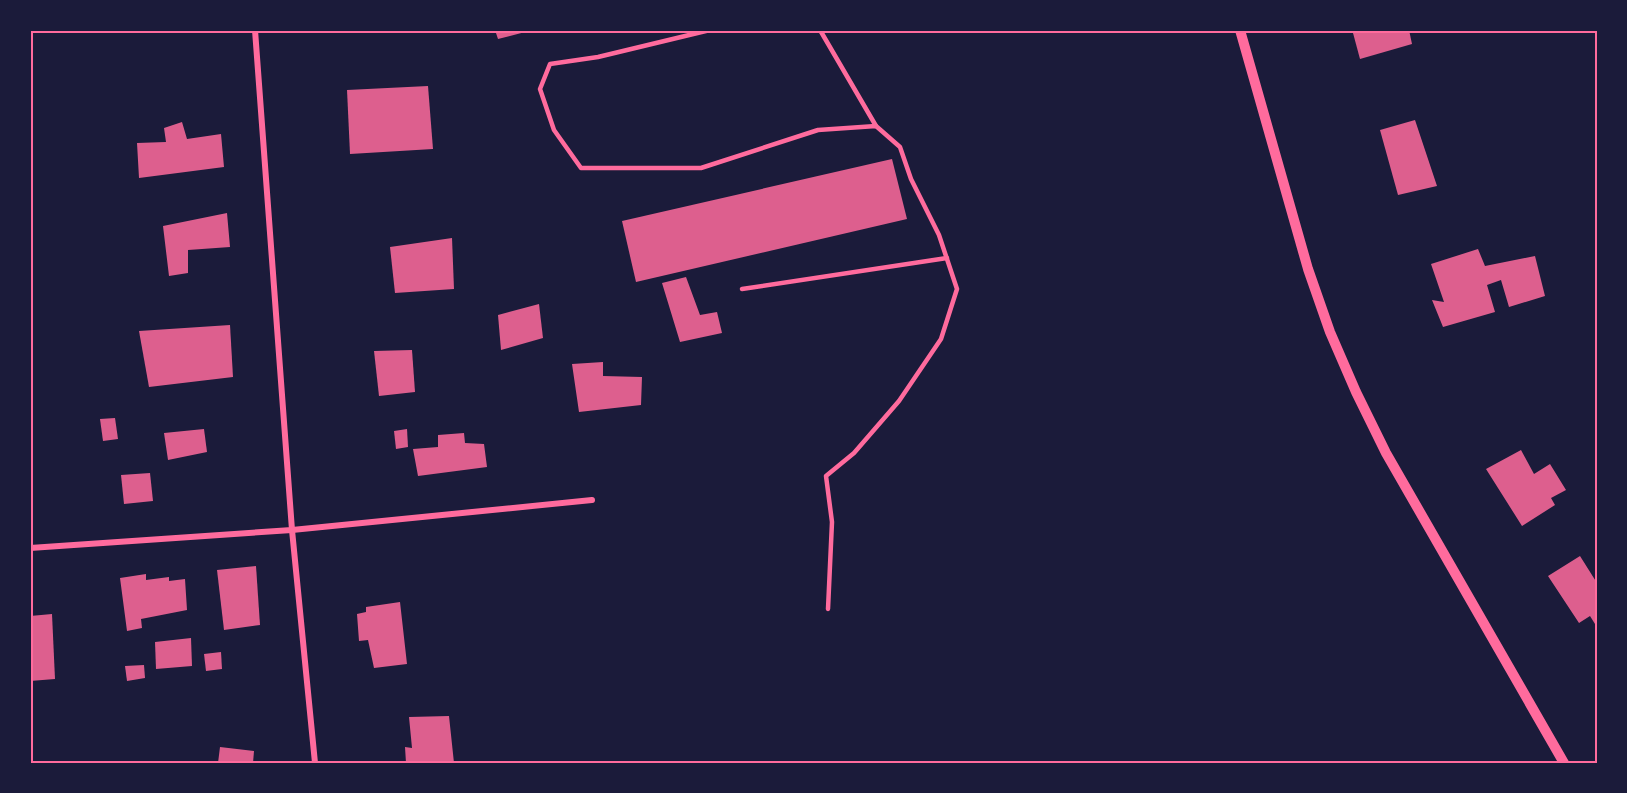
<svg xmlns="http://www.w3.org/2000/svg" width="1627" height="793" viewBox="0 0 1627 793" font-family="'Sofia Sans Condensed',sans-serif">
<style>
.building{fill:#dd5f8e}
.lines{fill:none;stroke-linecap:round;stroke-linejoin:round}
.service{stroke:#ff6b9d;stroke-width:4.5}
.minor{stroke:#ff6b9d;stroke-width:6}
.tertiary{stroke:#ff6b9d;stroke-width:10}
.neatline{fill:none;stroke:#ff6b9d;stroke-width:2}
</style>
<rect width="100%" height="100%" fill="#1b1b3a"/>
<g class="building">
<path d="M495,30H529V31L498,39Z"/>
<path d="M1362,30H1409L1412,44L1360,59L1353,33Z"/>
<path d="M428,86L433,149L350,154L347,90Z"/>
<path d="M1415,120L1437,186L1398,195L1380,130Z"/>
<path d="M182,122L187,139L221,134L224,167L139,178L137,143L166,142L164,128Z"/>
<path d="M892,159L907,219L636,282L622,221Z"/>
<path d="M227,213L230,247L188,250V273L169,276L163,226Z"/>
<path d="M452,238L454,289L395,293L390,247Z"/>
<path d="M1478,249L1485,266L1535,256L1545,296L1509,307L1501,280L1487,285L1495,312L1443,327L1432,300L1444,302L1431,264Z"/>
<path d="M686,277L700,315L717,312L722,333L680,342L662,283Z"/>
<path d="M539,304L543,338L501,350L498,315Z"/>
<path d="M230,325L233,377L149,387L139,331Z"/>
<path d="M412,350L415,392L379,396L374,351Z"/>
<path d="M603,362V376L642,377L641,405L579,412L572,364Z"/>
<path d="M115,418L118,439L103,441L100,419Z"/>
<path d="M204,429L207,452L168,460L164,433Z"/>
<path d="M407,429L408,447L396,449L394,431Z"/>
<path d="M464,433L465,443L484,444L487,467L418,476L413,449L438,447V435Z"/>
<path d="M1521,450L1534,474L1550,464L1566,490L1551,498L1555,505L1522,526L1486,469Z"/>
<path d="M150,473L153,501L124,504L121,475Z"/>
<path d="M1580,556L1597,583V623L1595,624L1590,616L1579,623L1548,576Z"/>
<path d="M256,566L260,625L224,630L217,570Z"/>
<path d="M146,574V580L169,577V581L185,579L187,610L141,619L142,628L127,631L120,578Z"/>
<path d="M400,602L407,664L374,668L368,640L359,641L357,614L366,612V607Z"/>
<path d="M52,614L55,679L30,681V616Z"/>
<path d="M191,638L192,666L156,669L155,642Z"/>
<path d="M221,652L222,669L206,671L204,654Z"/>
<path d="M144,665L145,678L127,681L125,666Z"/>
<path d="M449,716L454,763H406L405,747L412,748L409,717Z"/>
<path d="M220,747L254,751L253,763H218Z"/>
</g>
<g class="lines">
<g class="service">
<path d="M710,30L598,57L550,64L540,89L554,130L581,168H701L818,130L876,126L900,147L911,179L939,235L957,289L941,339L899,401L854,453L826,476L832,522L828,609"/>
<path d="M820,30L876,126"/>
<path d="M742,289L947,258"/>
</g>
<g class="minor">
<path d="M255,30L292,530L315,763"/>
<path d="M30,548L292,530L592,500"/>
</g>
<path class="tertiary" d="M1240,30L1308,269L1330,332L1356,392L1386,453L1564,763"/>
</g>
<rect width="1627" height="793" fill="none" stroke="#1b1b3a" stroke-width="63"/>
<rect x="32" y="32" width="1564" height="730" class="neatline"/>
</svg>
